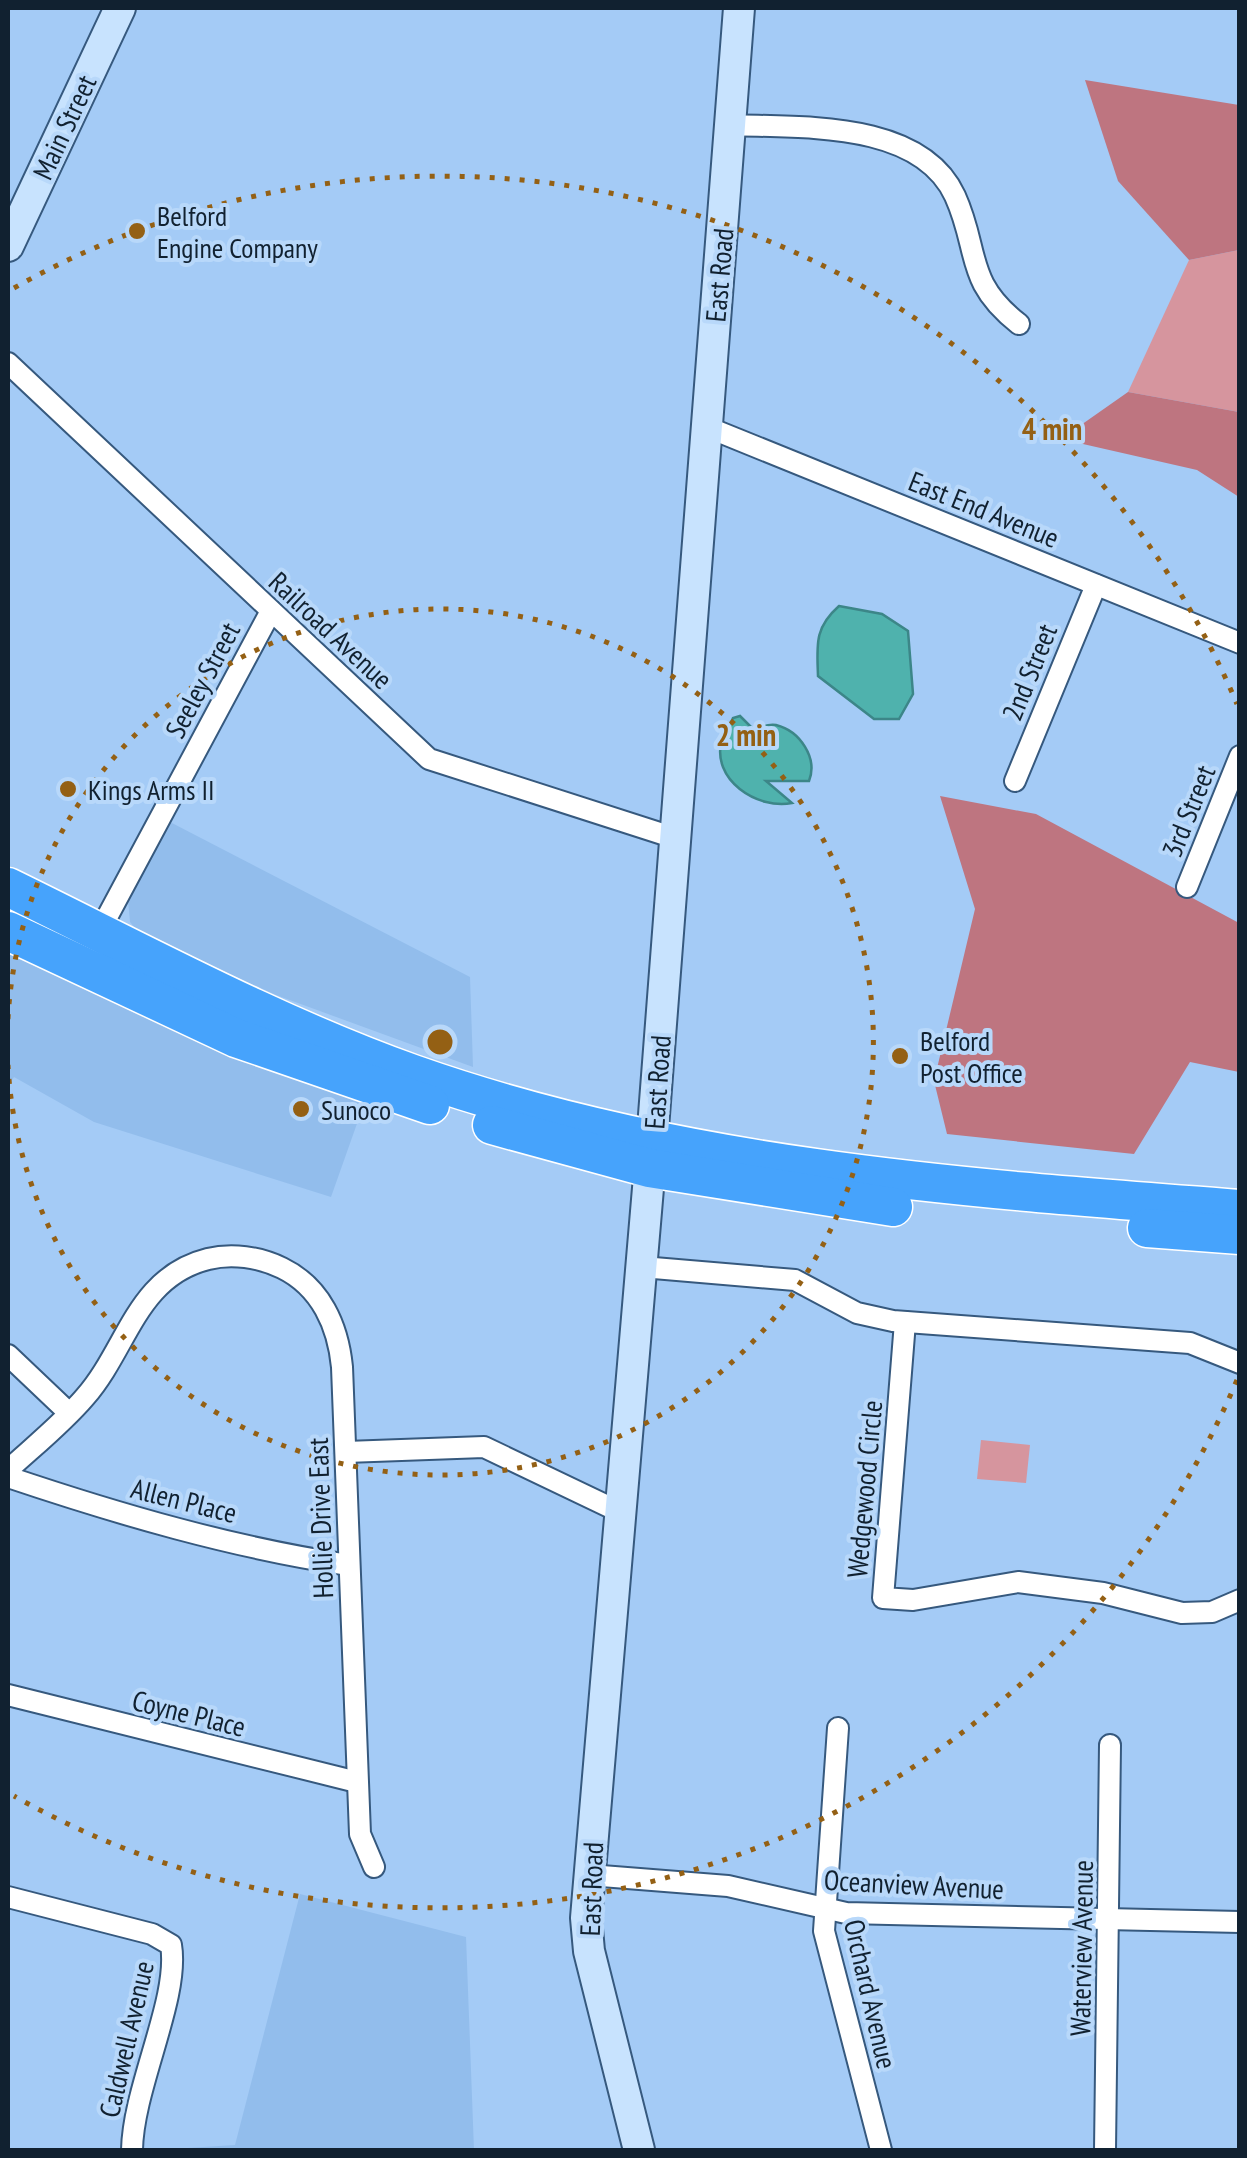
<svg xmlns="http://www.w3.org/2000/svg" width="1247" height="2158" viewBox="0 0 1247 2158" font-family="'PT Sans Narrow',sans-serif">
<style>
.built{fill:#92bdec}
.green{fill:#d6959e}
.forest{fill:#be7580}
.water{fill:#4fb2ad;stroke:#3c8688;stroke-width:2.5}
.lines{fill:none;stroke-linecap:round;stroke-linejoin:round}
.street-casing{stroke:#36597e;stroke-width:24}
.secondary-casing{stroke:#36597e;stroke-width:34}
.highway-casing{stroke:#fff;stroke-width:41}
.street{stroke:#fff;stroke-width:20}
.secondary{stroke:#c8e3fe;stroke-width:30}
.highway{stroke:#46a3fc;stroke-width:38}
.ring{fill:none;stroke:#946014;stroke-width:5;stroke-dasharray:5 10}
.poi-dot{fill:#946014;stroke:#b8d8fa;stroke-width:4}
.labels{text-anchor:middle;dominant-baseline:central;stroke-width:8;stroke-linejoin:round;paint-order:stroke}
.street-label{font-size:28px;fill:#112130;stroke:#b8d8fa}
.poi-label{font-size:28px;fill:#112130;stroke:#b8d8fa;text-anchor:start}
.centre{fill:#946014;stroke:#b8d8fa;stroke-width:5}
.ring-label{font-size:30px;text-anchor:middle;font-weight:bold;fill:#946014;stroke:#b8d8fa;stroke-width:8;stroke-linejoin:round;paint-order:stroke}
</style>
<rect width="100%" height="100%" fill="#a4cbf6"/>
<g class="built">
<path d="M170,822L470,977L473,1067L276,995L139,933L130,922L128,900Z"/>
<path d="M8,947L365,1101L331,1197L94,1122L14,1077L8,1086Z"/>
<path d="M300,1894L466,1937L474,2150H156L235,2145Z"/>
</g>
<g class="green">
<path d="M1239,250V412L1128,392L1189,260Z"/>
<path d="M981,1440L1030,1445L1026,1483L977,1479Z"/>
</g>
<g class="forest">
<path d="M1085,80L1239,105V250L1189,260L1118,181Z"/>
<path d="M1128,392L1239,412V497L1197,470L1061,439Z"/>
<path d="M940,796L1036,814L1239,923V1072L1190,1062L1134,1154L947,1134L934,1081L975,909Z"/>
</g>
<g class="water">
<path d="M839,606L882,614L908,631L913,694L899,719H874L818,676C817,645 814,628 839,606Z"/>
<path d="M740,716L753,729C761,728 768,723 776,725C800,731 818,758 809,781H766L792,803C758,810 710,780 722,739C724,732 730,725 733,718Z"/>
</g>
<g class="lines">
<g class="street-casing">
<g id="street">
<path d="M730,125C801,128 920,120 955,196C980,251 964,281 1019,324"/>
<path d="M8,363L429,759L675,838"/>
<path d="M707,427L1240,643"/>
<path d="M1015,781L1096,585"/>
<path d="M1187,887L1240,756"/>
<path d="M98,934L271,611"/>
<path d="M642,1267L795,1280L857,1313L893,1321L1190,1343L1240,1363"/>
<path d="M905,1322L883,1598L913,1600L1018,1582L1103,1593L1182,1613L1212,1612L1240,1600"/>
<path d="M8,1355L68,1412"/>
<path d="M346,1452L484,1447L622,1513"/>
<path d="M8,1470C33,1447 63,1423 85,1397C128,1348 136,1277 208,1259C232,1253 259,1257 282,1268C321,1287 338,1326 342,1367L360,1834L374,1867"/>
<path d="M8,1477C118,1514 234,1548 349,1565"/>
<path d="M8,1695L357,1782"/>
<path d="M838,1728L824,1931L881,2150"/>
<path d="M589,1875L728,1886L846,1913L1240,1922"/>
<path d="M8,1897L152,1934L171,1945C180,1998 133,2087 132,2150"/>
<path d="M1105,2150L1110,1745"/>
</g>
</g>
<g class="secondary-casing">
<g id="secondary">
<path d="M8,246L120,8"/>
<path d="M639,2150L589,1951L586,1918L652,1141L739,8"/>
</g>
</g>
<g class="highway-casing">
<g id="highway">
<path d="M8,887C141,952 273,1024 413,1074C680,1168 960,1188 1240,1209"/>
<path d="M8,931L236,1038L430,1105"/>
<path d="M492,1125L649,1168L893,1207"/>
<path d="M1147,1228L1240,1235"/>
</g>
</g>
<use href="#street" class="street"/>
<use href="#secondary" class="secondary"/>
<use href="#highway" class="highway"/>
</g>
<g class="ring">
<path d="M8 1019A433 433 0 1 1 8 1065"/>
<path d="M1237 1380A866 866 0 0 1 14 1796M14 288A866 866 0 0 1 1237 704"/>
</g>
<g class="poi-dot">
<circle cx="137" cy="231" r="10"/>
<circle cx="68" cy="789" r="10"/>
<circle cx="900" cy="1056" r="10"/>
<circle cx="301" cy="1109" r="10"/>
</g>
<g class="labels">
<g class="street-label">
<text transform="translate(64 127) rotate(-65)">Main Street</text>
<text transform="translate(719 275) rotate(-85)">East Road</text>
<text transform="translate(984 509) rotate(22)">East End Avenue</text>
<text transform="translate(331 630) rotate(43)">Railroad Avenue</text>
<text transform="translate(1029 672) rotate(-68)">2nd Street</text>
<text transform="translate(202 680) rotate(-62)">Seeley Street</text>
<text transform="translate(1188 811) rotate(-68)">3rd Street</text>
<text transform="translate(657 1082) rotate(-86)">East Road</text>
<text transform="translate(864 1489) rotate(-85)">Wedgewood Circle</text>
<text transform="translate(184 1500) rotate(14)">Allen Place</text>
<text transform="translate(320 1518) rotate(-92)">Hollie Drive East</text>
<text transform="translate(189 1713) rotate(14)">Coyne Place</text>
<text transform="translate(914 1884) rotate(3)">Oceanview Avenue</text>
<text transform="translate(591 1889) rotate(-88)">East Road</text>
<text transform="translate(1081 1948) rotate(-89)">Waterview Avenue</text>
<text transform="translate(871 1994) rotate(77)">Orchard Avenue</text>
<text transform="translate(126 2039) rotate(-77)">Caldwell Avenue</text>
</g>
<g class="poi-label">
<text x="157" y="215">Belford<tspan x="157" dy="32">Engine Company</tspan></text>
<text x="88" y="789">Kings Arms II</text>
<text x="920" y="1040">Belford<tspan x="920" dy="32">Post Office</tspan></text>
<text x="321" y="1109">Sunoco</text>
</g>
</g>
<circle cx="440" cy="1042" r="15" class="centre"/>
<g class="ring-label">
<text x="1052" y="440">4 min</text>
<text x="746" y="746">2 min</text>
</g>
<rect width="1247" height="2158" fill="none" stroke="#112130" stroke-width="20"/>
</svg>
